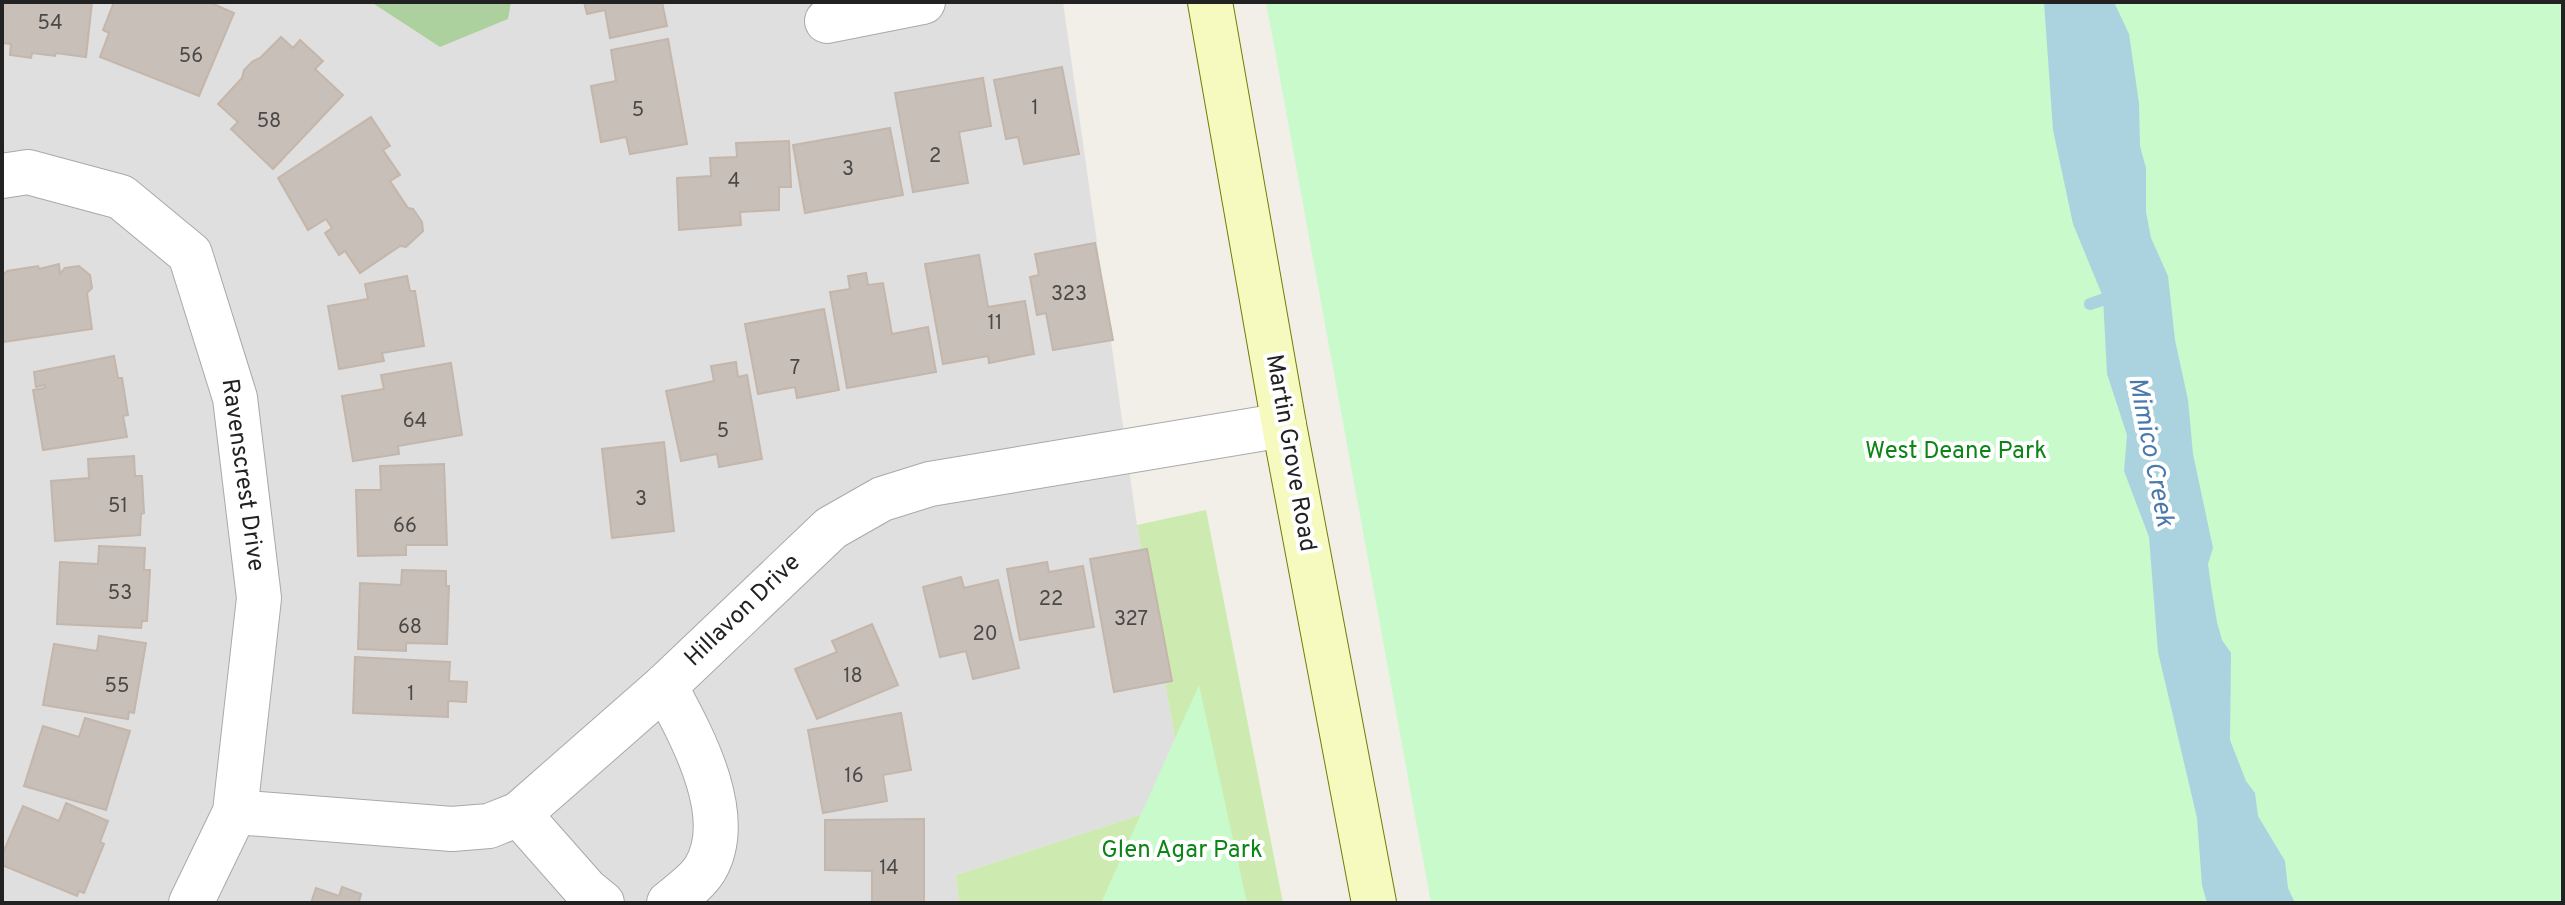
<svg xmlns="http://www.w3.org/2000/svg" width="2565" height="905" viewBox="0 0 2565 905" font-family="Overpass,sans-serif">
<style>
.residential{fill:#e0dfdf}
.grass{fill:#cdebb0}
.forest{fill:#add19e}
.park{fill:#c8facc}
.water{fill:#aad3df}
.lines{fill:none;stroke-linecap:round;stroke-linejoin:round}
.stream{stroke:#aad3df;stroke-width:12}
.building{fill:#c7bfb8;stroke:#c4b6ab;stroke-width:2}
.street-casing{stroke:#a9a9a9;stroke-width:46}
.secondary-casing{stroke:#707d05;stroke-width:46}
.street{stroke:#fff;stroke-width:44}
.secondary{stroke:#f7fabf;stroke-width:44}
.labels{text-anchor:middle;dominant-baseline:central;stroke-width:8;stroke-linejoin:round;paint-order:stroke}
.number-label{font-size:20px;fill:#4b4948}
.park-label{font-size:24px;fill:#0c8416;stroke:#fff}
.street-label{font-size:24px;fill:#222;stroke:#fff}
.water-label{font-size:26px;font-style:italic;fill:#4a7aab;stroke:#fff}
</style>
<rect width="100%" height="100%" fill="#f2efe9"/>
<path class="residential" d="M2,2H1063L1137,525L1186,800L956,875L959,903H2Z"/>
<path class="grass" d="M1206,510L1283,903H959L956,875L1186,800L1137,525Z"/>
<path class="forest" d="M371,2H511L508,19L440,47Z"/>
<g class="park">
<path d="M1266,2H2563V903H1431Z"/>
<path d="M1199,685L1247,903H1101Z"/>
</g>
<path class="water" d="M2044,2H2114L2129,34L2139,103L2140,146L2146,168V212L2151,238L2168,276L2175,340L2188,400L2193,454L2213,548L2208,564L2211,586L2217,622L2222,640L2231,653L2230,740L2246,781L2255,793L2258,816L2285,861L2288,888L2295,903H2207L2202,885L2197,818L2158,652L2149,537L2124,471L2127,435L2107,374L2103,297L2073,224L2053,130Z"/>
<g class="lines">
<path class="stream" d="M2090,304L2117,295"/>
</g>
<g class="building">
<path d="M2,2H92L86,57L56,53L55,56L32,53L31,58L10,55L11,44L2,43Z"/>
<path d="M114,2H209L234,13L199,96L100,57L109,33L103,30Z"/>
<path d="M584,2H662L667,26L610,38L605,10L587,14Z"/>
<path d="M281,37L293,48L300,40L323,61L315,69L343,95L273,169L231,129L238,122L218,104L242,78L244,70L253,61L260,58Z"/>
<path d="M668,39L687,144L630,154L626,137L601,142L591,86L616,81L611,50Z"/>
<path d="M1062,67L1079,154L1024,164L1018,137L1006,139L994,80Z"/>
<path d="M983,78L991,126L959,132L968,183L913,192L895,93Z"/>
<path d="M371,117L390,146L383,150L400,175L390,181L408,208L413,209L422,222L423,231L406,247L400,246L360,273L345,251L339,255L325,233L332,228L326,219L308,230L278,178Z"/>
<path d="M890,128L903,195L805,213L793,145Z"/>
<path d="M789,141L791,187H779V210L740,212L741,225L679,230L677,178L711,176L710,158L737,157L736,143Z"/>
<path d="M1095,243L1113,340L1053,350L1046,313L1037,315L1030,277L1039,275L1035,254Z"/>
<path d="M979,255L988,307L1025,301L1034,354L989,363L988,356L943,364L925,264Z"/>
<path d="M59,264L60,274L65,268L79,266L90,275L92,288L87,293L92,329L3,342L2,276L7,271L38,266L39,269Z"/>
<path d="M866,273L868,285L883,283L892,334L928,327L936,372L847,388L830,292L850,289L848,276Z"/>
<path d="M407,276L410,291H415L424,346L382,353L384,361L339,369L328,306L368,299L365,284Z"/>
<path d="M824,309L839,390L797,398L795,387L758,394L745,324Z"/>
<path d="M114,356L118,378H122L128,415L123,416L127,437L43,450L33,390L45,388V385L36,387L34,372Z"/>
<path d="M736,362L738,377L747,375L762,459L719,467L717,454L681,461L666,391L714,381L711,366Z"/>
<path d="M451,363L462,435L398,446L399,454L353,461L342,396L384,389L381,375Z"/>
<path d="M664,442L674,531L612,538L602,449Z"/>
<path d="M134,456L135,476H142L144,513L141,514L140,535L55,541L51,481L89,478L88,459Z"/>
<path d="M444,464L447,545H406V555L358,556L356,490H381L380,466Z"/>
<path d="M99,546L145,548L144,570H150L147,621H142L141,628L57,624L60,562L98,564Z"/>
<path d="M1147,549L1172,681L1114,692L1090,559Z"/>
<path d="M1047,562L1049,572L1083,566L1094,627L1020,640L1007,569Z"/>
<path d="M402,570L446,571V586H449L447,644L406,643V651L358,649L360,583L401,585Z"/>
<path d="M961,577L964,588L998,580L1019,668L973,679L966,651L940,657L923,587Z"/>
<path d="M872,624L898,685L817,719L795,669L837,652L832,641Z"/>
<path d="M99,636L146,643L134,713L129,712L128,719L43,705L54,644L97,651Z"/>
<path d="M355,657L450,662L449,681L467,682L466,702L448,701V717L353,713Z"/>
<path d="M901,713L911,770L883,775L887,801L823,813L808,730Z"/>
<path d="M85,718L130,731L106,810L24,786L43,726L79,737Z"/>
<path d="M66,803L108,821L100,842L104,844L84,893L79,891L77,896L2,865V855L23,806L59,821Z"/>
<path d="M924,819V903H872V871L825,870V820Z"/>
<path d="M342,887L361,894L359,902L362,903H311L316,888L339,896Z"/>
</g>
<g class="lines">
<g class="street-casing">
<g id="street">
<path d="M827,21L923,2"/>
<path d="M2,176L28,172L121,197L190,254L235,398L259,598L235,812L191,903"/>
<path d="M665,686C690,733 737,815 705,869C697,882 681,893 669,903"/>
<path d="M235,812L452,829L489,826L519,814L665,686L831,528L882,499L930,484L1284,425"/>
<path d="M519,814L586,890L602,903"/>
</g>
</g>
<g class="secondary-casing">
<path id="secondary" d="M1210,2L1284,425L1374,903"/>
</g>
<use href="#street" class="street"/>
<use href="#secondary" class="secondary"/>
</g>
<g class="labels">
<g class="number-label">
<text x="50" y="24">54</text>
<text x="191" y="57">56</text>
<text x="1035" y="109">1</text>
<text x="638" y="111">5</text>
<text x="269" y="122">58</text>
<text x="935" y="157">2</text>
<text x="848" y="170">3</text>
<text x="734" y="182">4</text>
<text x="1069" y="295">323</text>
<text x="995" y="324">11</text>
<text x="795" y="369">7</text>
<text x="415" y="422">64</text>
<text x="723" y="432">5</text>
<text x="641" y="500">3</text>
<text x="118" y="507">51</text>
<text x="405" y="527">66</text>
<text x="120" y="594">53</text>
<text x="1051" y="600">22</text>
<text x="1131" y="620">327</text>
<text x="410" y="628">68</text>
<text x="985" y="635">20</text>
<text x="853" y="677">18</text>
<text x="117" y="687">55</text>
<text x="411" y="695">1</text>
<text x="854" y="777">16</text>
<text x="889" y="869">14</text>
</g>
<g class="park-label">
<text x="1956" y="452">West Deane Park</text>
<text x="1182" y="851">Glen Agar Park</text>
</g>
<g class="street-label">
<text transform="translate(1290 453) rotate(80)">Martin Grove Road</text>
<text transform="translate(242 475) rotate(82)">Ravenscrest Drive</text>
<text transform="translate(743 611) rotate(-44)">Hillavon Drive</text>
</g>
<g class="water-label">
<text transform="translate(2150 452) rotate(79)">Mimico Creek</text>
</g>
</g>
<rect width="2565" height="905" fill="none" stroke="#222222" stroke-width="8"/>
</svg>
